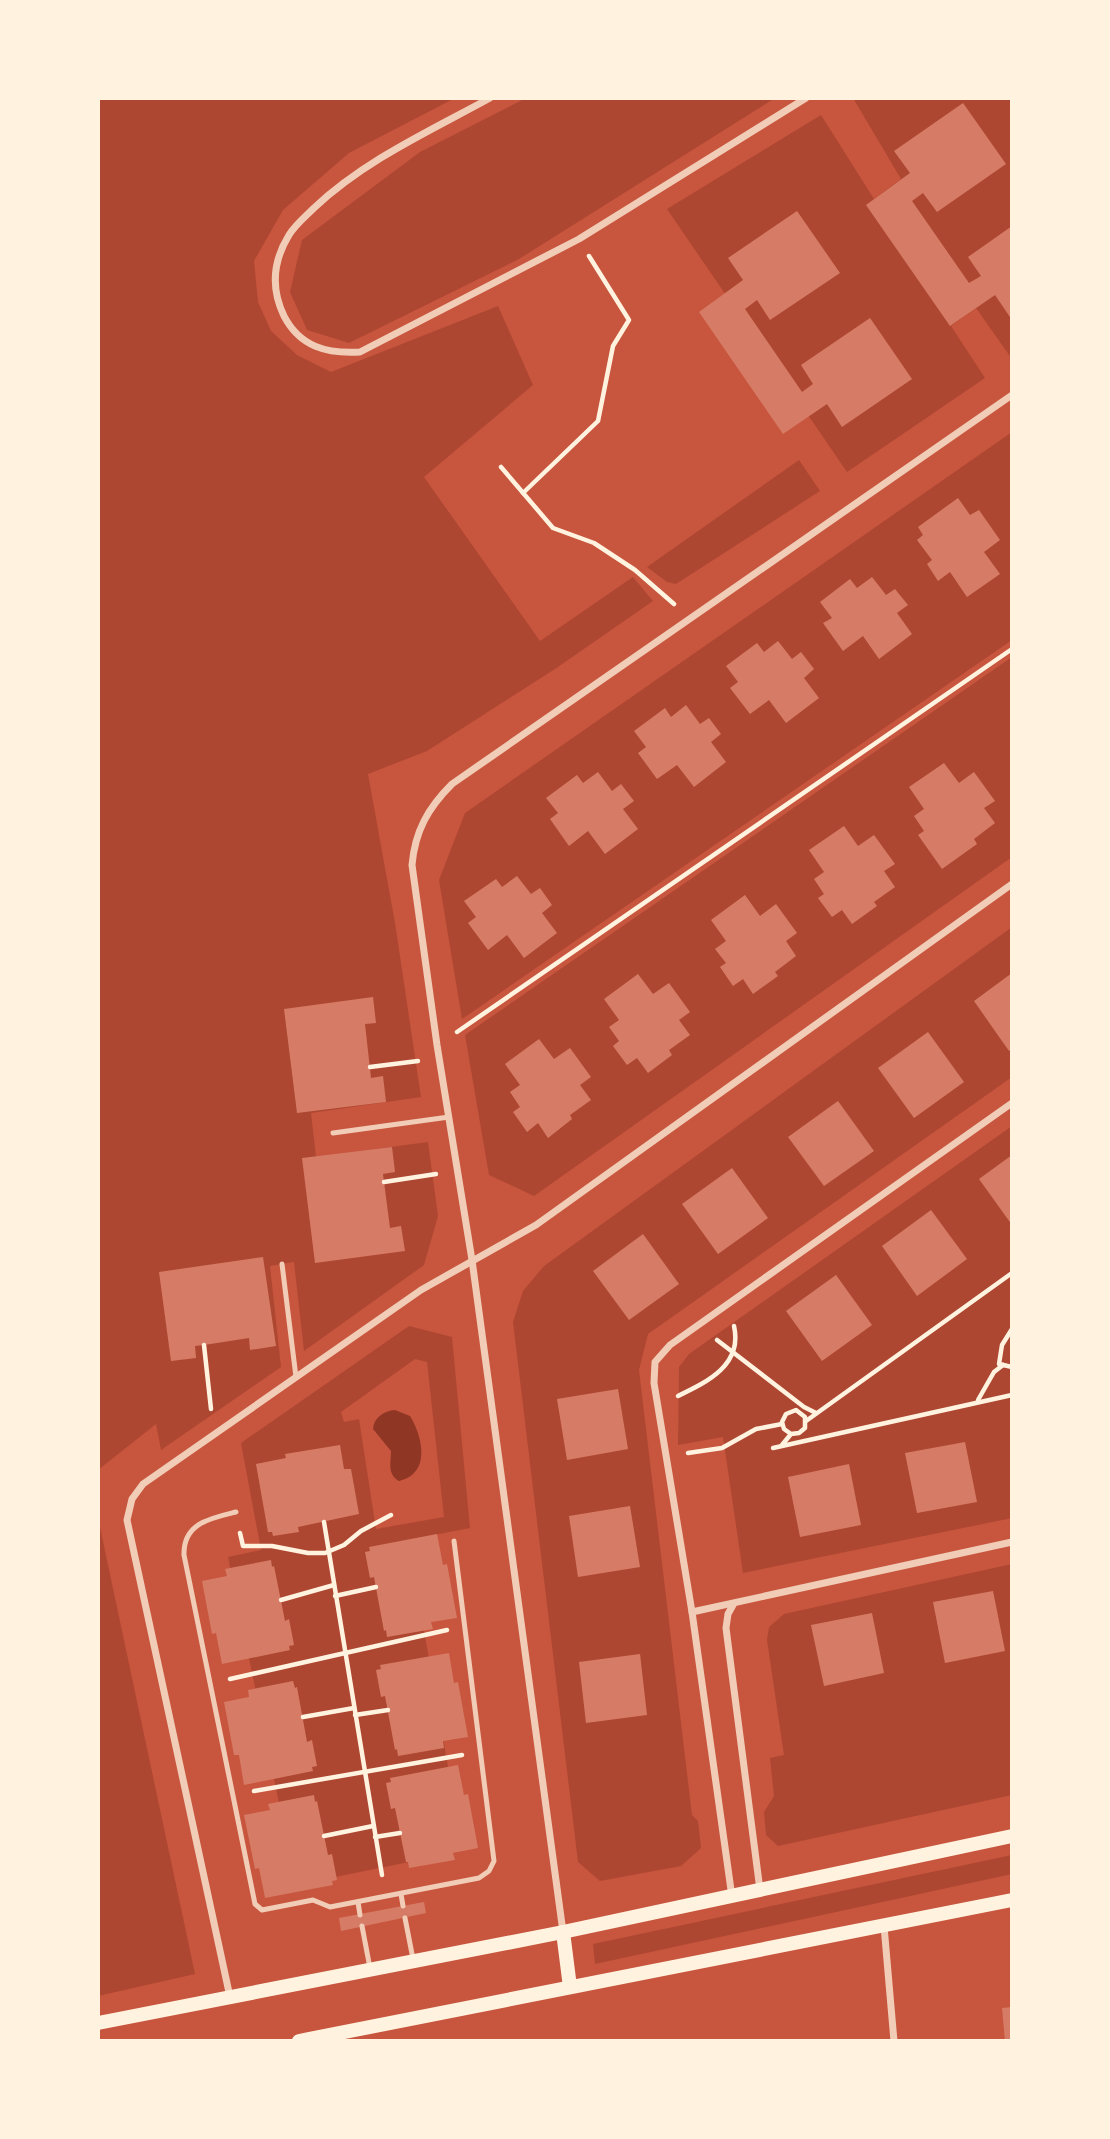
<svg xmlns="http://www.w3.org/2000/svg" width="1110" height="2139" viewBox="0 0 1110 2139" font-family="'Alegreya Sans',sans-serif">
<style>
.green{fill:#ae4732;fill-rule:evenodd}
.water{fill:#8f3625}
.building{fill:#d67c66}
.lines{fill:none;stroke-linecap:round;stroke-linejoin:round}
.path{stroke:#fff3e0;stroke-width:4.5}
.service{stroke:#f1ccb7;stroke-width:5}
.minor{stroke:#f1ccb7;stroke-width:7}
.secondary{stroke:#fff3e0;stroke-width:14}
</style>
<rect width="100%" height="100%" fill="#c8553d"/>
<g class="green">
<path d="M98,98H455L349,153L283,210L254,261L258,302L271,331L297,355L331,372L498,306L533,385L424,477L540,641L633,577L653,601L555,669L427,751L368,774L395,923L421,1097L311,1113L316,1157L428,1142L438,1216L424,1265L304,1351L294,1262L270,1266L281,1367L161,1450L156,1424L98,1470Z"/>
<path d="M526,98H775L519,259L349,343L307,330L290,292L302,240L420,152Z"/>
<path d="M853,98H1012V359L976,308L951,326L985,378L847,472L667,209L821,115L874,199L901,179Z"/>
<path d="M1012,432V640L462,1019L439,880L465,813Z"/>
<path d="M799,460L820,491L676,584L667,582L647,567Z"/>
<path d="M1012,657V857L534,1196L489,1175L465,1035Z"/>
<path d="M1012,927V1077L648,1334L639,1370L692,1815L698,1821L701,1848L681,1866L600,1881L578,1862L513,1322L523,1291L544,1266Z"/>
<path d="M1012,1126V1518L743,1573L723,1437L678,1445L679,1367L689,1354Z"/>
<path d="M409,1326L452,1337L470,1528L408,1540L463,1851L296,1885L228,1557L261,1550L241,1443ZM415,1359L427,1362L444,1517L376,1529L359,1419L344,1422L341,1412Z"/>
<path d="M98,1518L195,1974L98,1996Z"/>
<path d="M1012,1564V1795L778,1846L766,1835L764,1812L774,1796L770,1758L784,1755L767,1640L769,1627L784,1614Z"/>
<path d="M1012,1855V1874L595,1964L593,1944Z"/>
</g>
<path class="water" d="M395,1410L410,1416C423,1437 431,1474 399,1481C387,1474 391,1463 391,1451L373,1429C374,1417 384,1411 395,1410Z"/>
<g class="building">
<path d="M963,103L1006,164L937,212L923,193L912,201L969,283L981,276L968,257L1012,226V320L995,295L950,326L866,205L910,173L894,151Z"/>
<path d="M797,211L840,273L770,320L757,300L745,309L802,392L813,384L801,365L870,318L912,379L842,427L827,404L783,434L699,312L743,280L728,258Z"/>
<path d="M958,498L970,515L979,510L1000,540L984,552L1000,574L967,597L950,572L938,581L927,564L932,560L917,540L923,535L918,527Z"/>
<path d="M872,577L886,595L895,589L908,605L897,613L912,634L879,659L863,636L843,651L823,623L832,618L820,602L850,579L857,588Z"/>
<path d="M778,641L792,659L801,652L814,669L804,678L819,698L786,723L769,700L750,714L730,688L738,682L726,666L757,643L764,652Z"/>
<path d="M686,705L700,724L709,718L721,734L711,742L726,762L694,787L677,765L657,779L638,753L646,747L634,731L665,708L671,717Z"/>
<path d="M944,763L959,783L974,772L995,801L984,808L995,823L974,839L977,844L942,869L918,835L924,831L914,816L924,809L909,787Z"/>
<path d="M598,772L612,791L621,784L634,801L623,809L638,829L605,854L588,831L569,846L550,819L558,813L546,798L577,775L583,783Z"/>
<path d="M844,826L858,846L874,835L895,864L884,871L895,887L874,902L877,906L852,924L842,910L832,917L818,898L824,894L814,879L824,872L809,850Z"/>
<path d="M517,876L531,894L540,888L552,905L542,913L557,933L524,958L507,935L488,950L468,923L476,917L464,901L496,879L502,887Z"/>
<path d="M745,895L760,916L776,904L797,933L786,941L796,956L775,972L778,976L753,994L743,979L733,986L720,967L726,963L715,949L726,941L711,920Z"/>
<path d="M1012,973V1049L1009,1051L974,1001Z"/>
<path d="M638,974L653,994L669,983L690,1012L679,1020L690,1035L669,1050L672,1055L648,1073L637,1058L627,1065L613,1046L619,1041L609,1027L619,1020L604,999Z"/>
<path d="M373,997L376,1023L365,1024L371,1078L383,1076L386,1102L297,1113L284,1009Z"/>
<path d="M928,1032L964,1082L914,1118L878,1068Z"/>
<path d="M539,1039L554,1059L570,1048L591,1077L580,1085L591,1100L570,1115L572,1119L548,1138L538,1123L527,1132L513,1112L520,1107L510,1092L520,1085L505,1064Z"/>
<path d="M838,1101L874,1151L824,1186L788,1137Z"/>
<path d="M392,1147L395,1172L383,1174L384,1182L390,1228L401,1226L405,1251L315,1263L302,1158Z"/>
<path d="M1012,1155V1225L979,1179Z"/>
<path d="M732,1168L768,1218L718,1254L682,1204Z"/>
<path d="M931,1210L967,1259L917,1296L882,1246Z"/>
<path d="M643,1234L679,1284L629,1320L593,1271Z"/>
<path d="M263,1257L276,1346L250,1350L249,1338L204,1345L195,1346L196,1358L171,1361L159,1272Z"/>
<path d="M836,1275L872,1325L822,1361L786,1311Z"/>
<path d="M618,1389L628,1449L567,1460L557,1399Z"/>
<path d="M965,1442L977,1502L917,1513L905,1453Z"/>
<path d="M340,1445L344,1469H351L359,1514L298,1527L299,1532L273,1536L272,1532H268L256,1464L286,1458L285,1454Z"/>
<path d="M849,1464L861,1525L800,1537L788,1477Z"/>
<path d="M630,1506L640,1567L578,1577L569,1516Z"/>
<path d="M437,1534L443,1565L447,1564L457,1618L431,1622L433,1629L387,1637L386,1630L384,1631L374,1577L370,1578L365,1552L370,1551L369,1547Z"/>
<path d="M271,1560L272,1567L274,1566L285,1621L289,1619L294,1645L289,1646L290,1650L222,1664L216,1633L212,1634L202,1581L227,1576L225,1569Z"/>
<path d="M993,1591L1005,1651L945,1663L933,1602Z"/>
<path d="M872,1613L884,1673L824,1686L811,1625Z"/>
<path d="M449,1653L454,1683L458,1682L468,1737L443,1741L444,1748L398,1756L397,1749L395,1750L385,1696L381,1697L376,1670L381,1669L380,1665Z"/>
<path d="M640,1654L647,1715L586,1723L579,1662Z"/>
<path d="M293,1681L295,1688L297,1687L307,1742L312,1740L317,1766L312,1767L313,1771L244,1785L239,1755H234L224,1702L249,1697L248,1690Z"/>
<path d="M458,1765L464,1795L468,1794L478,1848L453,1853L455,1860L409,1868L408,1862H406L395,1808L391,1809L386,1783L391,1782L390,1778Z"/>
<path d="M314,1795L315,1802L317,1801L328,1855L332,1854L337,1880L332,1881L333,1885L265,1898L259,1868L255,1869L244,1815L270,1810L268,1804Z"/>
<path d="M424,1902L426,1913L341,1931L339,1918Z"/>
<path d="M1012,2007V2041H1005L1002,2008Z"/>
</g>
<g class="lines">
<g class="path">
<path d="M501,467L553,528L594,543L635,570L674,604"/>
<path d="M523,493L598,421L613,346L629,320L589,256"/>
<path d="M457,1032L1012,649"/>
<path d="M370,1067L418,1061"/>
<path d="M384,1182L436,1174"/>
<path d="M1012,1329L1002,1345L999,1364L1012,1367"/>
<path d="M717,1340L804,1407L816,1413"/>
<path d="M204,1345L211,1409"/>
<path d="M678,1396C707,1382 743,1365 734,1326"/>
<path d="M978,1400L994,1372L1003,1365"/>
<path d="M806,1421L1012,1273"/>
<path d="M782,1445L791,1434L799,1433L805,1428V1417L796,1410L786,1414L782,1422L784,1429L791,1434"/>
<path d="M773,1448L1012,1395"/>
<path d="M688,1453L722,1448L756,1429L782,1424"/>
<path d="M324,1522L382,1875"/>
<path d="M240,1533L243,1546H272L308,1553H325L344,1545L361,1531L391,1515"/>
<path d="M335,1596L376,1587"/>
<path d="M281,1600L334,1585"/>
<path d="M230,1679L447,1630"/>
<path d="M355,1715L388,1710"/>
<path d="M303,1717L354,1708"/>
<path d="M254,1791L462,1755"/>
<path d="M324,1836L373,1826"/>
<path d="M375,1837L400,1833"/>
</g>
<g class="service">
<path d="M333,1133L449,1117"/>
<path d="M282,1264L296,1377"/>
<path d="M236,1512C211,1518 183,1523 184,1555L255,1904L262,1910L313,1900L330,1907L479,1878L489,1871L494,1861L454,1541"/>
<path d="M401,1894L403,1906"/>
<path d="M358,1902L360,1915"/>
<path d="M405,1918L413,1959"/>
<path d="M362,1926L370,1968"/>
</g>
<g class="minor">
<path d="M490,98C430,131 365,160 314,208C306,216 295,225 289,235C273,261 271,289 284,316C300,347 327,354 360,352L579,239L806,98"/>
<path d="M733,1605L728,1614L726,1628L760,1890"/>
<path d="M692,1612L1012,1542"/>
<path d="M732,1897L692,1612L654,1383L655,1362L670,1345L1012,1103"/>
<path d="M884,1926L894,2041"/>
<path d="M563,1932L472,1260L437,1045L412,865C415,831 428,808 452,784L1012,395"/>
<path d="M230,1997L127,1520L132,1499L143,1484L421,1290L536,1225L1012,884"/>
</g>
<g class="secondary">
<path d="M563,1932L570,1987"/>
<path d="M98,2023L563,1932L1012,1836"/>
<path d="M299,2041L1012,1900"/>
</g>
</g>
<rect width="1110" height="2139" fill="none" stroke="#fff3e0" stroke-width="200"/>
</svg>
